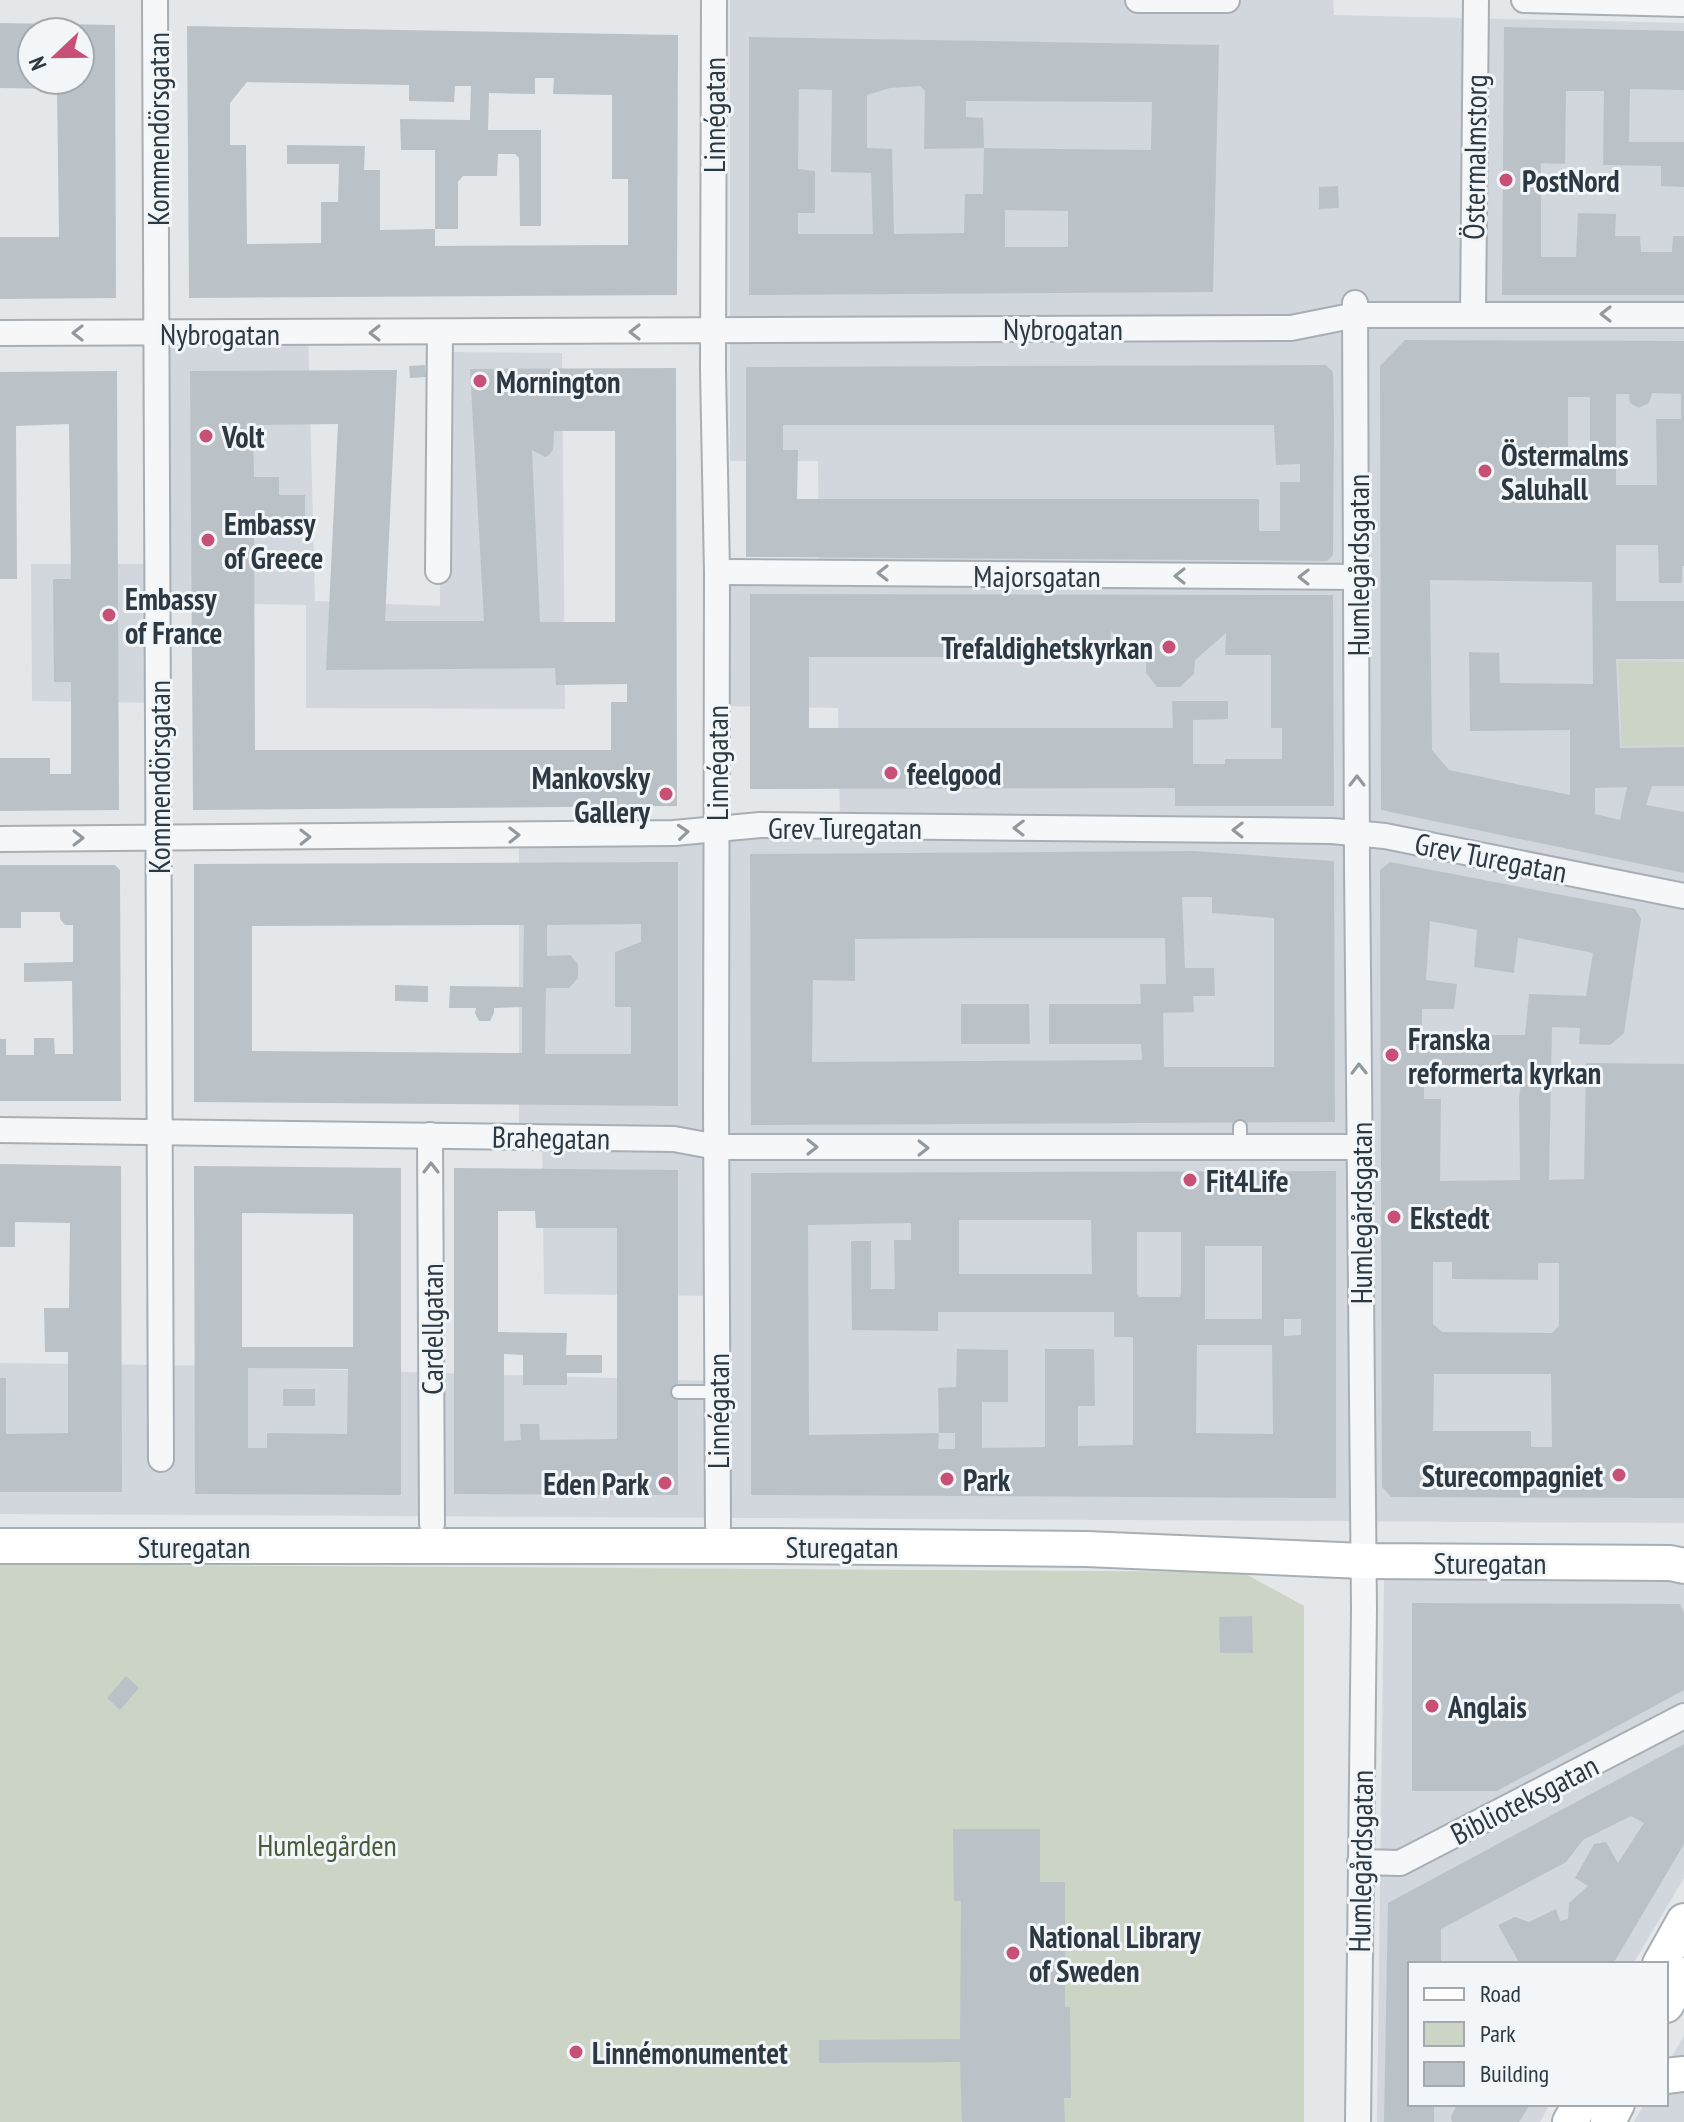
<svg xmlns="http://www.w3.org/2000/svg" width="1684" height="2122" viewBox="0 0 1684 2122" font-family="'PT Sans Narrow',sans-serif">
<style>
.built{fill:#d1d7dc}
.green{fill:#cbd4c5}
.building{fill:#bbc2c7;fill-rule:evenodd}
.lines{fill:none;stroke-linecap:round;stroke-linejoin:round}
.lane-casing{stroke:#a8afb4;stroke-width:16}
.street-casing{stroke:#a8afb4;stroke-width:28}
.secondary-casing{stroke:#a8afb4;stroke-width:38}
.lane{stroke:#f6f7f9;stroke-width:12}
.street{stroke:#f6f7f9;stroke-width:24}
.secondary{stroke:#fff;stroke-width:34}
.oneway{stroke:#91989e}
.poi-dot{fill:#c85077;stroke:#f3f6f8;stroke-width:3}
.labels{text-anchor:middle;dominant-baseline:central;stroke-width:6;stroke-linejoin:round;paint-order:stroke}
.street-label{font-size:30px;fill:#2c3842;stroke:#f3f6f8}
.poi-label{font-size:30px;font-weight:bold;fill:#2c3842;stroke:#f3f6f8;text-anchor:start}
.park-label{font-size:30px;fill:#475d3a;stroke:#f3f6f8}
</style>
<rect width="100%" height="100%" fill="#e3e7ea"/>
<g class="built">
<path d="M730,0H1333L1334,15L1684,23V1523L0,1514V1363L170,1365L715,1381V1296L544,1294L542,1135L519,1133V830L840,828L838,708L720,706L719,569L819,570L818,461H730Z"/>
<path d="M159,330H308L315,601L440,606L442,352L562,353L565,709L306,708V605L161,602V703L32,701L31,564H160Z"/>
<path d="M1674,1577L1684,1581V1878L1633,1964H1410V2104H1550L1540,2122H1377L1384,1580Z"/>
<path d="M1684,2036V2122H1634L1644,2104H1666V2066Z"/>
</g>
<g class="green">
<path d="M1618,661L1684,662V745L1622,746Z"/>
<path d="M0,1564L1242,1572L1304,1606V2122H0Z"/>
</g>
<g class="building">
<path d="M0,23L115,25L116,298L0,299V237H59L57,89L0,88ZM32,32H80V80H32Z"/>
<path d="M187,26L678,35L677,295L189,298ZM535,78H554L553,94L612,95V179H628V245L435,246V229H458V182L463,176H497L498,154H515L519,158L520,226H541V130H488L489,93L535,94ZM247,82L409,85V101L454,102L455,86H471L470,120L400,119L401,150H435V229L380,230V170H364L365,146L287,145V164H339L338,202H321V243L247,244L246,145H230V103Z"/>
<path d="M1504,27L1684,31V90L1630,89L1629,142H1684V187L1661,186V166L1603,165L1604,91H1566L1565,164L1541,163V257H1576L1578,213L1616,214L1615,236H1640L1641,252H1672L1673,236H1684V295H1502Z"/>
<path d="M749,37L1219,45L1213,292L749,295ZM920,86L925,91L924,149L984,148L983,118L966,117V101L1152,102L1151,150L984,148L983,194H965L964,233L894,234L892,149L867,148V95L890,88ZM799,89L832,90L831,172L871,173L873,234H798V213H815V171L798,169ZM1005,210L1068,211V247H1005Z"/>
<path d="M1338,186L1339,208L1319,209V187Z"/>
<path d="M1405,340L1684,341V566H1682V583H1659L1658,545H1616V601H1684V659H1616L1620,748L1684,747V786H1652L1646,805L1684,812V873L1381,810L1380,366ZM1652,393L1681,394V419H1656L1657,485H1616V394H1629L1630,403L1639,408L1649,403ZM1568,397H1590V455H1568ZM1430,580L1592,582L1593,684L1500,683L1499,653L1469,652L1470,731L1570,730V795L1449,770L1432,750ZM1627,787L1620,820L1595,814V788Z"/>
<path d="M425,365L426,377L410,378L409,366Z"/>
<path d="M1326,365L1333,372L1334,423L1333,555L1327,561L746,557V367ZM783,425H1274L1276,465L1300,464V482H1280V531H1259V499H797L798,450H783Z"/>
<path d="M676,368L677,806L193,810L190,371L397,370L385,621H484L470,369ZM338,424L326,670L555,668L556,685L627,684V702H611V750H255L254,519L305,520V495H279V477H254L253,425ZM554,431H615V622H540L532,450L545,457L548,456L553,450Z"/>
<path d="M117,371L119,810L0,811V758H50V774H71V682H54L53,579H71L69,424L16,426L17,579H0V372Z"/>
<path d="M750,594L1333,595L1334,806H1175V788L750,789ZM1111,631L1146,662V673L1157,687H1180L1194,674L1195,660L1226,633L1225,655H1271V728H1282V759H1225V764H1193V720L1228,719V701H1172L1173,728H809V657H1110Z"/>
<path d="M1194,851L1334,861L1335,1122L751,1125L750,854ZM1182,897H1212V913L1274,918V1067H1164L1163,1013L1194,1012L1193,996H1215L1214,968H1185ZM986,938H1165L1166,984H1140L1141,1004H1049V1044H1141L1142,1060L812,1062L813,980L855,981V939Z"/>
<path d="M678,862V1106L194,1102V864ZM641,924V942L615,952V1007H631V1054H545L546,988H569L578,978V964L570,955L547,956V925ZM524,925L523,987L450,986L449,1008H476L475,1013L479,1021H490L494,1013V1008L522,1007V1053L252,1051V926Z"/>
<path d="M1390,862L1635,909L1641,919L1624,1033L1610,1045L1579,1044L1580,1028L1552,1027L1549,1180L1584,1179L1586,1063L1684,1064V1498L1391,1497L1382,1487L1380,870ZM1430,921L1477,930L1474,967L1514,973L1518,938L1593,953L1586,996L1529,994L1525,1035H1422V1009H1454L1457,984L1426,980ZM1424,1083H1521L1519,1099L1520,1180L1440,1181L1441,1099H1424ZM1433,1262H1452V1279L1538,1280V1263H1559V1326L1552,1333L1442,1332L1433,1324ZM1434,1374H1551L1552,1447H1531V1431H1433Z"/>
<path d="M0,865H115L120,870L121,1101H0V1039H6V1055H34V1038H54L55,1054H73L72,981L24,982V963L73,962V925H65L60,919V912H21V928H0Z"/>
<path d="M395,985L428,986V1002L395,1001Z"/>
<path d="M961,1004H1029L1030,1044H961Z"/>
<path d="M0,1164L121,1166L122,1492H0V1378H6V1434L68,1433V1352H45L44,1308H69L70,1223L15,1222V1247H0Z"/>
<path d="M194,1166L401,1168V1495L195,1494ZM242,1213L353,1214V1347H242ZM248,1368L348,1369L347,1434L267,1433V1448H248Z"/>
<path d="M454,1168L678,1170V1495L454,1494ZM498,1211H535L536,1228H617V1439L540,1440L539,1424H520L521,1440L504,1441V1354L523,1355V1385H567V1373H602V1355H566L567,1333L498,1332Z"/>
<path d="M1336,1171V1498L751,1495V1173ZM959,1220H1091L1092,1274H959ZM911,1223V1240H894L895,1289H871V1241H851L852,1330L938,1331V1312H1114V1337H1133V1445L1078,1446V1406H1095L1094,1349H1045V1447L982,1448V1402H1008V1350L957,1349L956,1387L938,1388L939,1433H955V1449H938L939,1433L809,1435L808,1225ZM1137,1232H1181V1293L1180,1297H1139L1137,1294ZM1205,1246H1262V1319H1205ZM1284,1319H1301V1335L1284,1336ZM1197,1345H1272L1273,1434L1196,1433Z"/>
<rect x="283" y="1389" width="32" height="17"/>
<path d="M1412,1603L1680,1604L1684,1613V1690L1497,1791H1412Z"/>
<path d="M1252,1616L1253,1653H1220L1219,1617Z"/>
<path d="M126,1676L139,1688L120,1710L107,1698Z"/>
<path d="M1684,1744V1844L1613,1964H1520L1498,1925L1515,1917L1529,1922L1556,1909L1560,1921L1568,1919L1569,1903L1588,1886L1575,1878L1594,1844L1606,1842L1618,1863L1644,1823L1631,1816L1583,1840L1566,1862L1441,1929V1964H1410V2104H1434V2122H1384L1388,1903Z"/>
<path d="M953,1829H1040V1882H1065V2007H1070L1071,2098H1064L1065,2122H962L960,2062L819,2063V2040L960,2039L961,1901H954Z"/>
<path d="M1457,2104H1530L1519,2122H1452L1451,2117Z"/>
</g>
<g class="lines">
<g class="lane-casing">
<g id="lane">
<path d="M1240,1127V1147"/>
<path d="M678,1392H717"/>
</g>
</g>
<g class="street-casing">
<g id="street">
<path d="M155,0L161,1459"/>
<path d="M714,0L713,370L717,572L716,1105L718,1526"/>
<path d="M1138,0H1227"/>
<path d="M1524,0L1684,4"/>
<path d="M1355,303L1357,867L1364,1608L1358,2122"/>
<path d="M1473,314L1476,0"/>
<path d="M0,333L1291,328L1356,315H1684"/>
<path d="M438,571L440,332"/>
<path d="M717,572L1357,577"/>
<path d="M0,839L674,833L760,825L1332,831L1385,836L1684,896"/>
<path d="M0,1130L674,1139L717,1147H1359"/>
<path d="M430,1135L432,1524"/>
<path d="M1360,1862L1400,1863L1684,1716"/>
</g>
</g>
<g class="secondary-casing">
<g id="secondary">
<path d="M0,1546H775L1086,1549L1363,1561L1670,1563L1684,1566"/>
<path d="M1660,1964L1684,1921"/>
<path d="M1666,2005L1684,1975"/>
<path d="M1666,2076L1684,2074"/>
<path d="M1570,2122L1580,2104"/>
<path d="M1608,2122L1617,2104"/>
</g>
</g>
<use href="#lane" class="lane"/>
<use href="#street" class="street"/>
<use href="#secondary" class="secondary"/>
</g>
<defs><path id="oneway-chevron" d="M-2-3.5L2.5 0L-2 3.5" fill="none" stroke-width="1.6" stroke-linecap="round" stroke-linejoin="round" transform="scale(2)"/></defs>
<g class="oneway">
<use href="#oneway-chevron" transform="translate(1606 314) rotate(-180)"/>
<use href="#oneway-chevron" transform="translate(635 332) rotate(180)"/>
<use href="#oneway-chevron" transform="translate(78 333) rotate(-180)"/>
<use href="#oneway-chevron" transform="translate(375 333) rotate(180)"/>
<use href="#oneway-chevron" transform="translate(883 573) rotate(-180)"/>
<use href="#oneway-chevron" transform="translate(1180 576) rotate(-180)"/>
<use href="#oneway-chevron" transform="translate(1304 577) rotate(-179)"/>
<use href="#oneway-chevron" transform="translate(1357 781) rotate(-90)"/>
<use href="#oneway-chevron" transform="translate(1019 828) rotate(-179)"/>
<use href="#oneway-chevron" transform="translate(1238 830) rotate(-179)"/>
<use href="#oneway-chevron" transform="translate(683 832) rotate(-5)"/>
<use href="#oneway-chevron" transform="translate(514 835) rotate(-1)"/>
<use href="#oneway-chevron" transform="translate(305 837) rotate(-1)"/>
<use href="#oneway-chevron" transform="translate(78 838)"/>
<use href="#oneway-chevron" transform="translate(1359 1069) rotate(-91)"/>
<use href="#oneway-chevron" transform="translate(812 1147)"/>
<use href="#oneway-chevron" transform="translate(923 1148)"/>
<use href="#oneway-chevron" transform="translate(431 1168) rotate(-90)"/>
</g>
<g class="poi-dot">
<circle cx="1506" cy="180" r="8"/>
<circle cx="480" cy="381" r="8"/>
<circle cx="206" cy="436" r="8"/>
<circle cx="1485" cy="471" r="8"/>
<circle cx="208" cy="540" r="8"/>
<circle cx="109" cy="615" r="8"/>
<circle cx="1169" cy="647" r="8"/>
<circle cx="891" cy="773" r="8"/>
<circle cx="666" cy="794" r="8"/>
<circle cx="1392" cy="1055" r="8"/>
<circle cx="1190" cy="1180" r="8"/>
<circle cx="1394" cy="1217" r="8"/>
<circle cx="1619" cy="1475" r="8"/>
<circle cx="947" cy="1479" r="8"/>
<circle cx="665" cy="1483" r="8"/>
<circle cx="1432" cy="1706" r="8"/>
<circle cx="1013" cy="1953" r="8"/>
<circle cx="576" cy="2052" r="8"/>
</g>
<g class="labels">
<g class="street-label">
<text transform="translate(713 115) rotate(-90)">Linnégatan</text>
<text transform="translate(157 129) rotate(-90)">Kommendörsgatan</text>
<text transform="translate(1474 157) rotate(-89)">Östermalmstorg</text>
<text x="1063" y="328">Nybrogatan</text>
<text x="220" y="333">Nybrogatan</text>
<text transform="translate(1357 565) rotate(-90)">Humlegårdsgatan</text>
<text x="1037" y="575">Majorsgatan</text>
<text transform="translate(716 763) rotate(-90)">Linnégatan</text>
<text transform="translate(158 777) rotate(-90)">Kommendörsgatan</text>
<text x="845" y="827">Grev Turegatan</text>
<text transform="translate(1491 857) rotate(11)">Grev Turegatan</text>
<text transform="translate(551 1137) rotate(1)">Brahegatan</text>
<text transform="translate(1360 1213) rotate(-90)">Humlegårdsgatan</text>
<text transform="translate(431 1329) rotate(-90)">Cardellgatan</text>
<text transform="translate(717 1411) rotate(-90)">Linnégatan</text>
<text x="194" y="1546">Sturegatan</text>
<text x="842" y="1546">Sturegatan</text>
<text x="1490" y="1562">Sturegatan</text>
<text transform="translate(1524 1799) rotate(-27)">Biblioteksgatan</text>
<text transform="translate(1360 1861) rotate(-89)">Humlegårdsgatan</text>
</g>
<g class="poi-label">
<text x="1522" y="180">PostNord</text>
<text x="496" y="381">Mornington</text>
<text x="222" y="436">Volt</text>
<text x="1501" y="454">Östermalms<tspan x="1501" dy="34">Saluhall</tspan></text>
<text x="224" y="523">Embassy<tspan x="224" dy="34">of Greece</tspan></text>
<text x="125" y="598">Embassy<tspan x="125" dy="34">of France</tspan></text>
<text x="1153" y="647" text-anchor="end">Trefaldighetskyrkan</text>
<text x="907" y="773">feelgood</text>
<text x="650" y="777" text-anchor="end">Mankovsky<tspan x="650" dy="34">Gallery</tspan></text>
<text x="1408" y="1038">Franska<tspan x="1408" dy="34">reformerta kyrkan</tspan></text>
<text x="1206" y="1180">Fit4Life</text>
<text x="1410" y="1217">Ekstedt</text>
<text x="1603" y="1475" text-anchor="end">Sturecompagniet</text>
<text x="963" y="1479">Park</text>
<text x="649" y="1483" text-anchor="end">Eden Park</text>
<text x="1448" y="1706">Anglais</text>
<text x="1029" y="1936">National Library<tspan x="1029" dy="34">of Sweden</tspan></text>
<text x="592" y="2052">Linnémonumentet</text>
</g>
<g class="park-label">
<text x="327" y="1844">Humlegården</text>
</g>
</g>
<rect x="1408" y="1962" width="260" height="144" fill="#f3f6f8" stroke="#a3aaaf" stroke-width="2"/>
<rect x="1424" y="1988" width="40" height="12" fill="#ffffff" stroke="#a3aaaf" stroke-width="2"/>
<text x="1480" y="2002" font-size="24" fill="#2c3842">Road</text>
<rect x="1424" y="2022" width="40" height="24" fill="#cbd4c5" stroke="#a3aaaf" stroke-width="2"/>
<text x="1480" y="2042" font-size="24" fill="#2c3842">Park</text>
<rect x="1424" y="2062" width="40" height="24" fill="#bbc2c7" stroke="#a3aaaf" stroke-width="2"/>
<text x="1480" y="2082" font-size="24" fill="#2c3842">Building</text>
<g transform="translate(56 56) rotate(248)"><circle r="38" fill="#f3f6f8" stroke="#a3aaaf" stroke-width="2"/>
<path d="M0-6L14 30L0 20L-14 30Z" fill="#c85077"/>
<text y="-12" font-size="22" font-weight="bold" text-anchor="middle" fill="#2c3842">N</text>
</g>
</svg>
